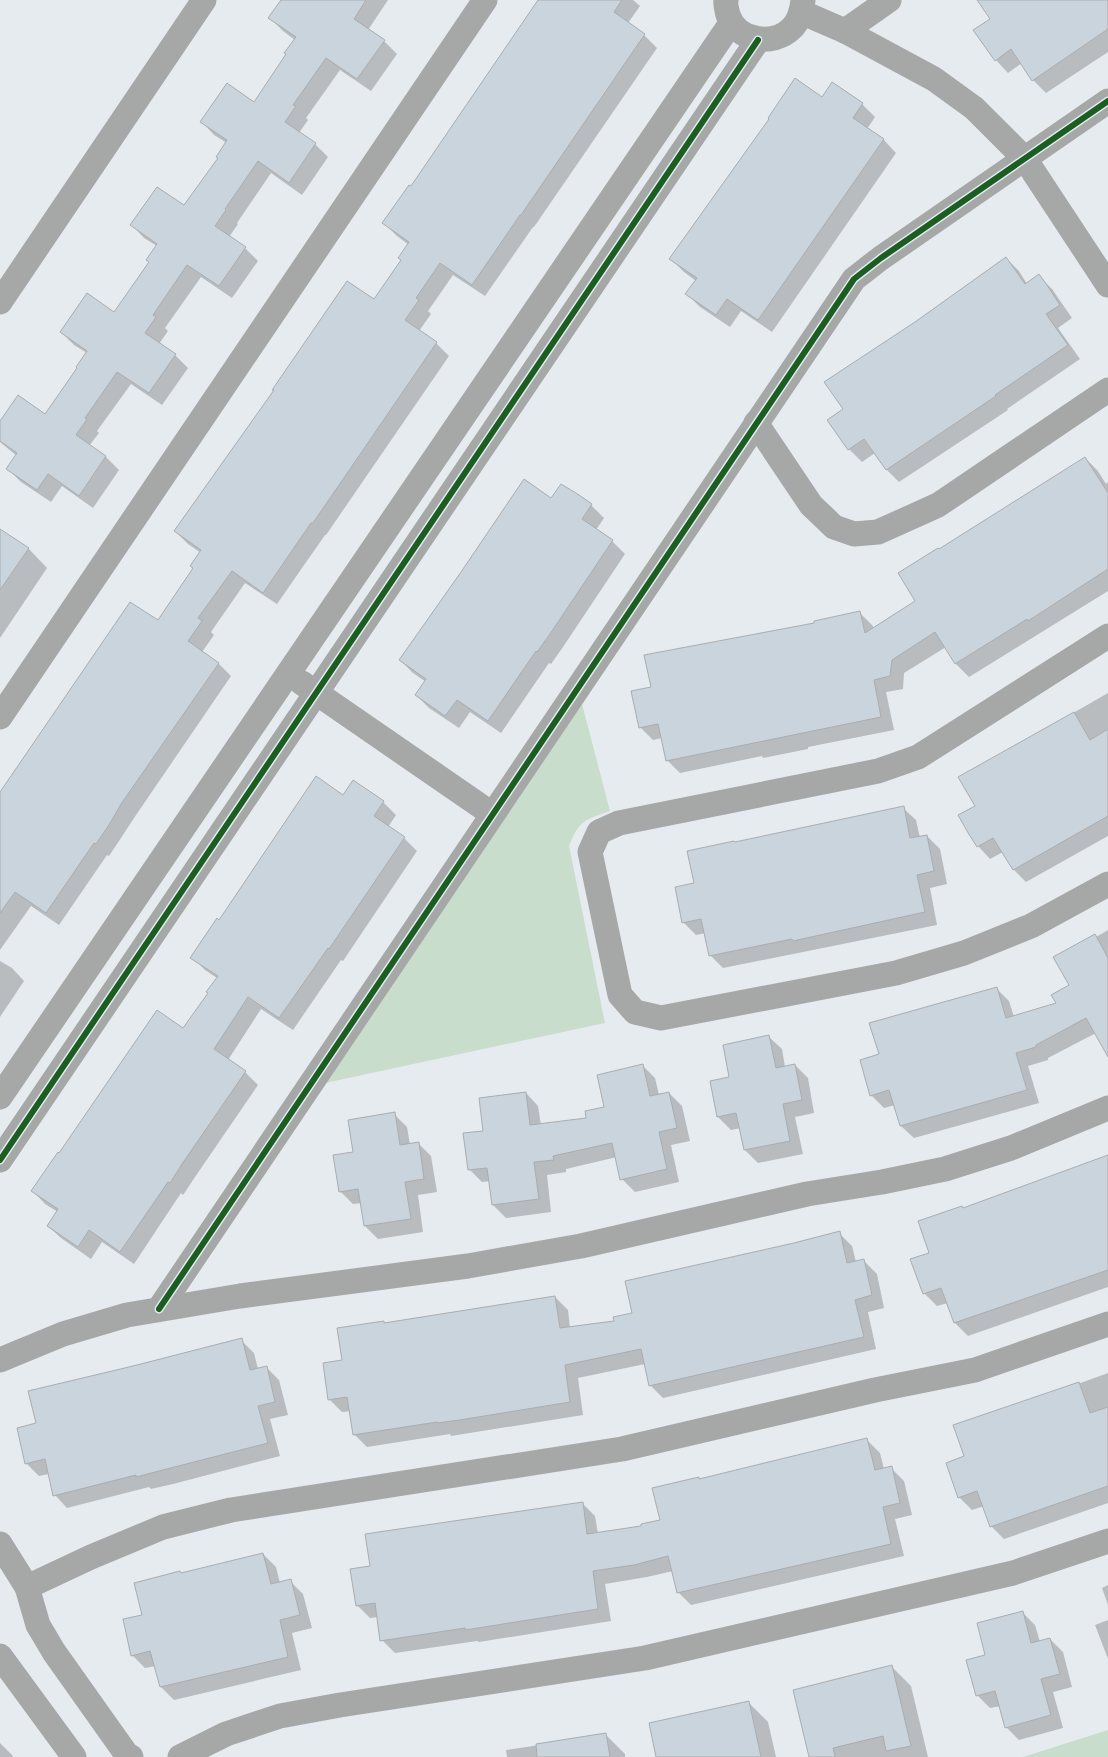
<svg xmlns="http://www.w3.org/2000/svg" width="1108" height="1757" viewBox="0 0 1108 1757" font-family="Lato,sans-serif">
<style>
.green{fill:#c8ddcb}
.shadow{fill:#0003}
.building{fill:#c9d4dc;stroke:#aaadb0}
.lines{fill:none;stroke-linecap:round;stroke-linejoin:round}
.street{stroke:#a6a8a8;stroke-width:25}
.cycleway-casing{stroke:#e2ebf3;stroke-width:9}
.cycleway{stroke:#1b5e20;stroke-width:6}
</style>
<rect width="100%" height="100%" fill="#e6ebef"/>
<g class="green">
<path d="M582,704L610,811C585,820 579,820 569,846L605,1023L325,1083Z"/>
<path d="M1108,1730V1757H1023Z"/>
</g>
<g class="shadow">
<path d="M283,0H388L368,30L384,41L397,54L371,91L340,70L306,118L308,120L299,133L315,144L328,157L302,195L271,173L237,223L238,224L229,237L245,248L258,261L232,298L201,277L165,328L168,331L159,344L175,355L188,368L162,405L131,384L97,431L99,433L89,446L106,457L119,470L93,508L62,486L51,502L21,482L8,469L17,456L0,442V423L45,416L79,368L87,353L74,345L61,332L115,313L150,262L157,246L144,238L132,225L185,207L219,158L227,143L214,135L202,122L255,103L295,40L283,31L270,18Z"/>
<path d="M539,0H633L640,6L628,23L644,35L657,48L534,227H533L485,296L453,275L428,311L431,314L419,331L436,343L449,356L326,535H325L277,604L245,583L211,632L214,635L202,652L219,664L231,676L134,818L121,838L109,856L107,855L59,925L31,906L0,950V794L158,622L194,569L201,553L188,544L175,531L375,301L402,260L409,245L397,236L384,223L411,188Z"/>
<path d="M978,0H1108V52L1046,93L1033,80L1022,63L1008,73L996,60L991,19Z"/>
<path d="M822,99L862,104L875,117L867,129L884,140L896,153L772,332L741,311L730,327L700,307L687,294L696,281L684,272L671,259Z"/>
<path d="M1006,258L1019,271L1027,284L1039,276L1052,289L1072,318L1058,328L1080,359L1007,409L1008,410L899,482L886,469L875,453L862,462L849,449L845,409L915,323Z"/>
<path d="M1085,458L1098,471L1106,484L1108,482V591L969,677L956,664L946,647L904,673L903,689L886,692L894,730L808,747V749L763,758L762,756L680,773L667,760L662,738L653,740L640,727L652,688L815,624L860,613L873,626V629L917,602L939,551Z"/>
<path d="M552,499L591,505L604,518L596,530L612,541L625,554L563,647L551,664L549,663L501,733L470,712L459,728L429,708L416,695L426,682L413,673L400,660Z"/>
<path d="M0,530L28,548L47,568L0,638Z"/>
<path d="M1108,693V836L1026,882L1014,870L1003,852L990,859L978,846L976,806L960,778Z"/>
<path d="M343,796L383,802L396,815L388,827L404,838L417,851L343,961L341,960L293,1030L261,1009L228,1060L245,1072L258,1085L195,1177L183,1195L181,1193L134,1264L102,1242L91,1259L61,1238L48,1226L58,1212L45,1204L33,1191L60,1154L184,1030L210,993L217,978L205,970L192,957L219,921Z"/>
<path d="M903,808L916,820L920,838L927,836L940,849L947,884L930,888L937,925L723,968L710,955L706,933L696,935L683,922L696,884L735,844Z"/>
<path d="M1108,930V1053L1096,1033L1048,1058V1060L1028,1066L1039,1103L914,1138L901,1126L895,1105L884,1108L871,1095L880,1055L996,988L1009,1001L1014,1017L1058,1003L1070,986L1096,937Z"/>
<path d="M0,961L12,968L24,981L0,1017Z"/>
<path d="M769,1037L782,1049L785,1067L795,1065L808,1078L814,1113L795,1117L803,1154L758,1163L745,1150L741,1128L731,1130L718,1117L731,1078Z"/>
<path d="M642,1065L655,1078L659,1095L669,1093L682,1106L690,1141L671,1145L679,1182L635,1192L622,1179L617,1157L566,1169V1172L547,1175L551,1212L506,1218L493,1205L490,1181L482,1182L469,1169L484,1132L526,1093L538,1106L541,1125L588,1119L605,1107Z"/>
<path d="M394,1114L407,1127L410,1145L419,1144L431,1156L437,1192L418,1195L423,1232L378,1239L365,1226L362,1203L353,1204L340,1191Z"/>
<path d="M1108,1156V1287L968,1336L955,1323L948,1303L937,1306L924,1293L931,1253L962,1207L964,1209Z"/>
<path d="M839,1233L852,1246L856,1262L864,1261L877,1274L884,1308L868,1312L876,1349L663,1398L650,1385L645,1364L578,1378L583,1415L451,1436L450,1434L367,1447L354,1434L351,1411L342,1412L329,1399L343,1361L384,1322L386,1324L555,1297L568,1310L570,1328L616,1322Z"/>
<path d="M241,1340L254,1353L258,1369L266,1367L279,1380L288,1415L270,1419L280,1456L173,1484L151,1489L149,1487L67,1508L55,1495L49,1474L39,1476L26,1463L37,1424Z"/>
<path d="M1108,1373V1503L1004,1539L991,1526L984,1506L972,1510L959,1497L966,1457L1056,1392Z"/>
<path d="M867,1440L880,1453L884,1469L891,1468L904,1481L912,1515L895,1519L904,1556L691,1605L678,1592L673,1571L647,1577L605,1584L611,1621L479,1642L477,1641L395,1653L382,1640L378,1617L370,1618L357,1605L371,1567L582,1503L595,1516L598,1534L643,1527L661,1521L700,1480Z"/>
<path d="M263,1554L276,1567L280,1583L290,1581L303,1594L312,1628L292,1633L301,1670L174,1700L161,1687L156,1666L145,1668L132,1655L144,1616L182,1574Z"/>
<path d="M1108,1585V1605L1102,1588Z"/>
<path d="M1022,1612L1035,1625L1040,1642L1050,1639L1063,1652L1072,1687L1053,1692L1063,1728L1019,1740L1006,1727L1001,1706L990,1708L978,1696L987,1656Z"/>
<path d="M1108,1620V1659L1095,1625Z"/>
<path d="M892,1667L911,1686L928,1757H810Z"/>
<path d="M749,1703L768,1722L776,1757H657Z"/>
<path d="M606,1735L625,1754V1757H507L506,1750Z"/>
<path d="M0,1743L13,1756L12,1757H0Z"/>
</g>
<g class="building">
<path d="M281,0H366L354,19L385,40L357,79L326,58L293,105L296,106L285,122L316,143L289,183L258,161L225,209L226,210L215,226L246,247L219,286L187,265L153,315L156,317L145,333L176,354L149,393L117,372L85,418L87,419L76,435L106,456L79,496L48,474L37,490L6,469L17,453L0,441V421L18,395L45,414L77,368L76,367L87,351L60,332L87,293L114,312L149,262L146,260L157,244L130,225L157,187L184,205L218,158L216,157L227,140L200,122L227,83L254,102L286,54L284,53L296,37L268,18Z"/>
<path d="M538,0H622L614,12L645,34L521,215H520L472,285L440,263L416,298L419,300L405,320L437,342L313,523H311L263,593L232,571L198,618L202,621L188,641L219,663L121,804L109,825L96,844L94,843L46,913L15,892L0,913V792L130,602L158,620L193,568L190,566L201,550L174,531L274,390H272L347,281L374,299L401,260L398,258L409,242L382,223L409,185L411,186Z"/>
<path d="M977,0H1108V29L1032,81L1011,49L995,61L973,30L990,19Z"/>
<path d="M795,78L822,97L832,82L863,103L853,118L884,139L758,320L727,299L716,315L685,294L697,278L669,259L769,119L768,118Z"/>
<path d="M1006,257L1025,284L1039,274L1049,288L1060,305L1046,314L1068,345L995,395L996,396L886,470L864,439L848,450L827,420L843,409L824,382L915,322Z"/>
<path d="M1085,457L1108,493V569L1028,621L1027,619L955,664L935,632L892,660L890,676L874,680L881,717L666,761L658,724L639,728L631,691L651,687L644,655L814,623V621L860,611L865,633L915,601L898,573L938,548L939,549Z"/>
<path d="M524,479L551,498L561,484L576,493L592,504L582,519L613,540L550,634L537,652L536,651L488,721L457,700L445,716L415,695L426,679L399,660L461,572Z"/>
<path d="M0,529L29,548L0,590Z"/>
<path d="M1074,712L1090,740L1108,729V816L1013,870L993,838L977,847L967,831L958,815L975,806L958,777Z"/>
<path d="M316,776L343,795L353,780L384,801L374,816L405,837L329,949L328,948L279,1018L248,997L214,1049L246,1071L182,1164L170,1183L168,1182L120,1252L89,1230L78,1247L47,1226L58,1209L31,1191L58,1152L59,1153L157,1010L183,1028L208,993L206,992L218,976L190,958L217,918L219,920Z"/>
<path d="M904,806L910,838L927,835L934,871L917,875L925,912L793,941L792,939L709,956L701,919L682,923L675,887L694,883L687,851L734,841L735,842Z"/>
<path d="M1095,934L1108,958V1057L1086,1018L1036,1045V1047L1016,1053L1027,1090L900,1126L889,1090L870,1096L860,1060L879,1054L869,1023L997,987L1006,1018L1056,1003L1051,995L1069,985L1053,957Z"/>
<path d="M769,1035L776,1068L795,1064L802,1100L783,1104L790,1141L744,1150L736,1113L717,1117L710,1081L729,1077L723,1045Z"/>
<path d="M643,1064L650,1096L669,1092L677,1128L659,1132L667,1169L620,1180L612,1143L553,1156L554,1160L534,1162L539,1199L492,1205L487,1168L468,1170L463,1133L483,1131L479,1098L526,1092L530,1125L586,1118L585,1111L604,1107L597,1075Z"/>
<path d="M395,1112L400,1145L419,1142L424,1179L405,1182L411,1219L364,1226L358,1189L339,1192L333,1155L353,1152L348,1120Z"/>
<path d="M1108,1155V1270L954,1323L941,1288L923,1294L910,1259L929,1253L918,1221L962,1206L963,1208Z"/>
<path d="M840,1231L847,1263L864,1259L872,1295L855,1300L864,1337L649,1386L641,1349L565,1365L570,1402L460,1420L437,1423V1422L353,1435L347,1397L328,1400L323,1363L342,1360L337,1328L384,1321V1323L555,1296L560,1328L614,1321L613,1317L632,1313L625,1281L794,1243Z"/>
<path d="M242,1338L250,1370L267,1366L275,1402L258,1406L268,1443L159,1471L136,1477V1475L53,1496L45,1459L25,1464L17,1428L36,1423L28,1391L133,1366Z"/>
<path d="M1079,1382L1090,1413L1108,1407V1486L990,1527L977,1491L958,1498L946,1463L964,1456L953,1425Z"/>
<path d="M867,1438L875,1470L892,1466L900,1503L883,1507L891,1544L677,1593L668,1556L634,1565L593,1571L598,1609L465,1630V1628L380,1641L375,1603L356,1606L350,1569L370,1566L365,1534L583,1502L587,1534L641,1526V1524L660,1520L652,1488L699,1477V1479Z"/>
<path d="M263,1553L271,1584L291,1579L300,1615L280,1620L288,1657L160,1687L150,1651L131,1656L123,1619L142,1615L134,1583L180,1571L181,1573Z"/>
<path d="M1023,1611L1031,1643L1050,1638L1060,1674L1041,1679L1051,1715L1005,1728L995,1691L976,1696L966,1660L985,1655L977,1623Z"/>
<path d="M892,1665L911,1746L886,1751L883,1736L833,1748L835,1757H809L793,1690Z"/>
<path d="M749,1701L761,1757H656L649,1723Z"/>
<path d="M606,1733L610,1757H537L536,1744Z"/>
</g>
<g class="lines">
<g class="street">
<path d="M726,0C725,5 727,10 728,15C737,41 773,47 792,28C799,21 802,10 803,0"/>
<path d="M801,12L845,31L934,79L974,108L1025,159L1108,285"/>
<path d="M845,31L889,0"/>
<path d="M0,302L204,0"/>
<path d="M756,423L811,505L834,527L854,534L878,532L938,505L1108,390"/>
<path d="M1108,636L918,757L878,771L619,823L599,832L590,852L620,995L635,1012L661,1018L896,973L964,953L1031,926L1108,884"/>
<path d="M302,683L492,814"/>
<path d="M0,717L485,0"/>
<path d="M0,1097L731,23"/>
<path d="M0,1160L758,40"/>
<path d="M159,1309L854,279L881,258L1108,101"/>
<path d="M0,1360L63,1334L127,1315L240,1296L468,1266L581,1246L807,1194L882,1182L945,1169L1011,1148L1108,1108"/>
<path d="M0,1544L27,1587L38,1625L54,1652L127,1755L131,1757"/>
<path d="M27,1587L91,1557L163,1527L231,1510L622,1449L875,1390L975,1370L1108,1324"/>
<path d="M0,1656L74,1757"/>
<path d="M180,1757L226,1734L280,1716L340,1705L645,1658L1013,1573L1108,1541"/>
</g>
<g class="cycleway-casing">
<g id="cycleway">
<path d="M0,1160L758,40"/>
<path d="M159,1309L854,279L881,258L1108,101"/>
</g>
</g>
<use href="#cycleway" class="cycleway"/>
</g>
</svg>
